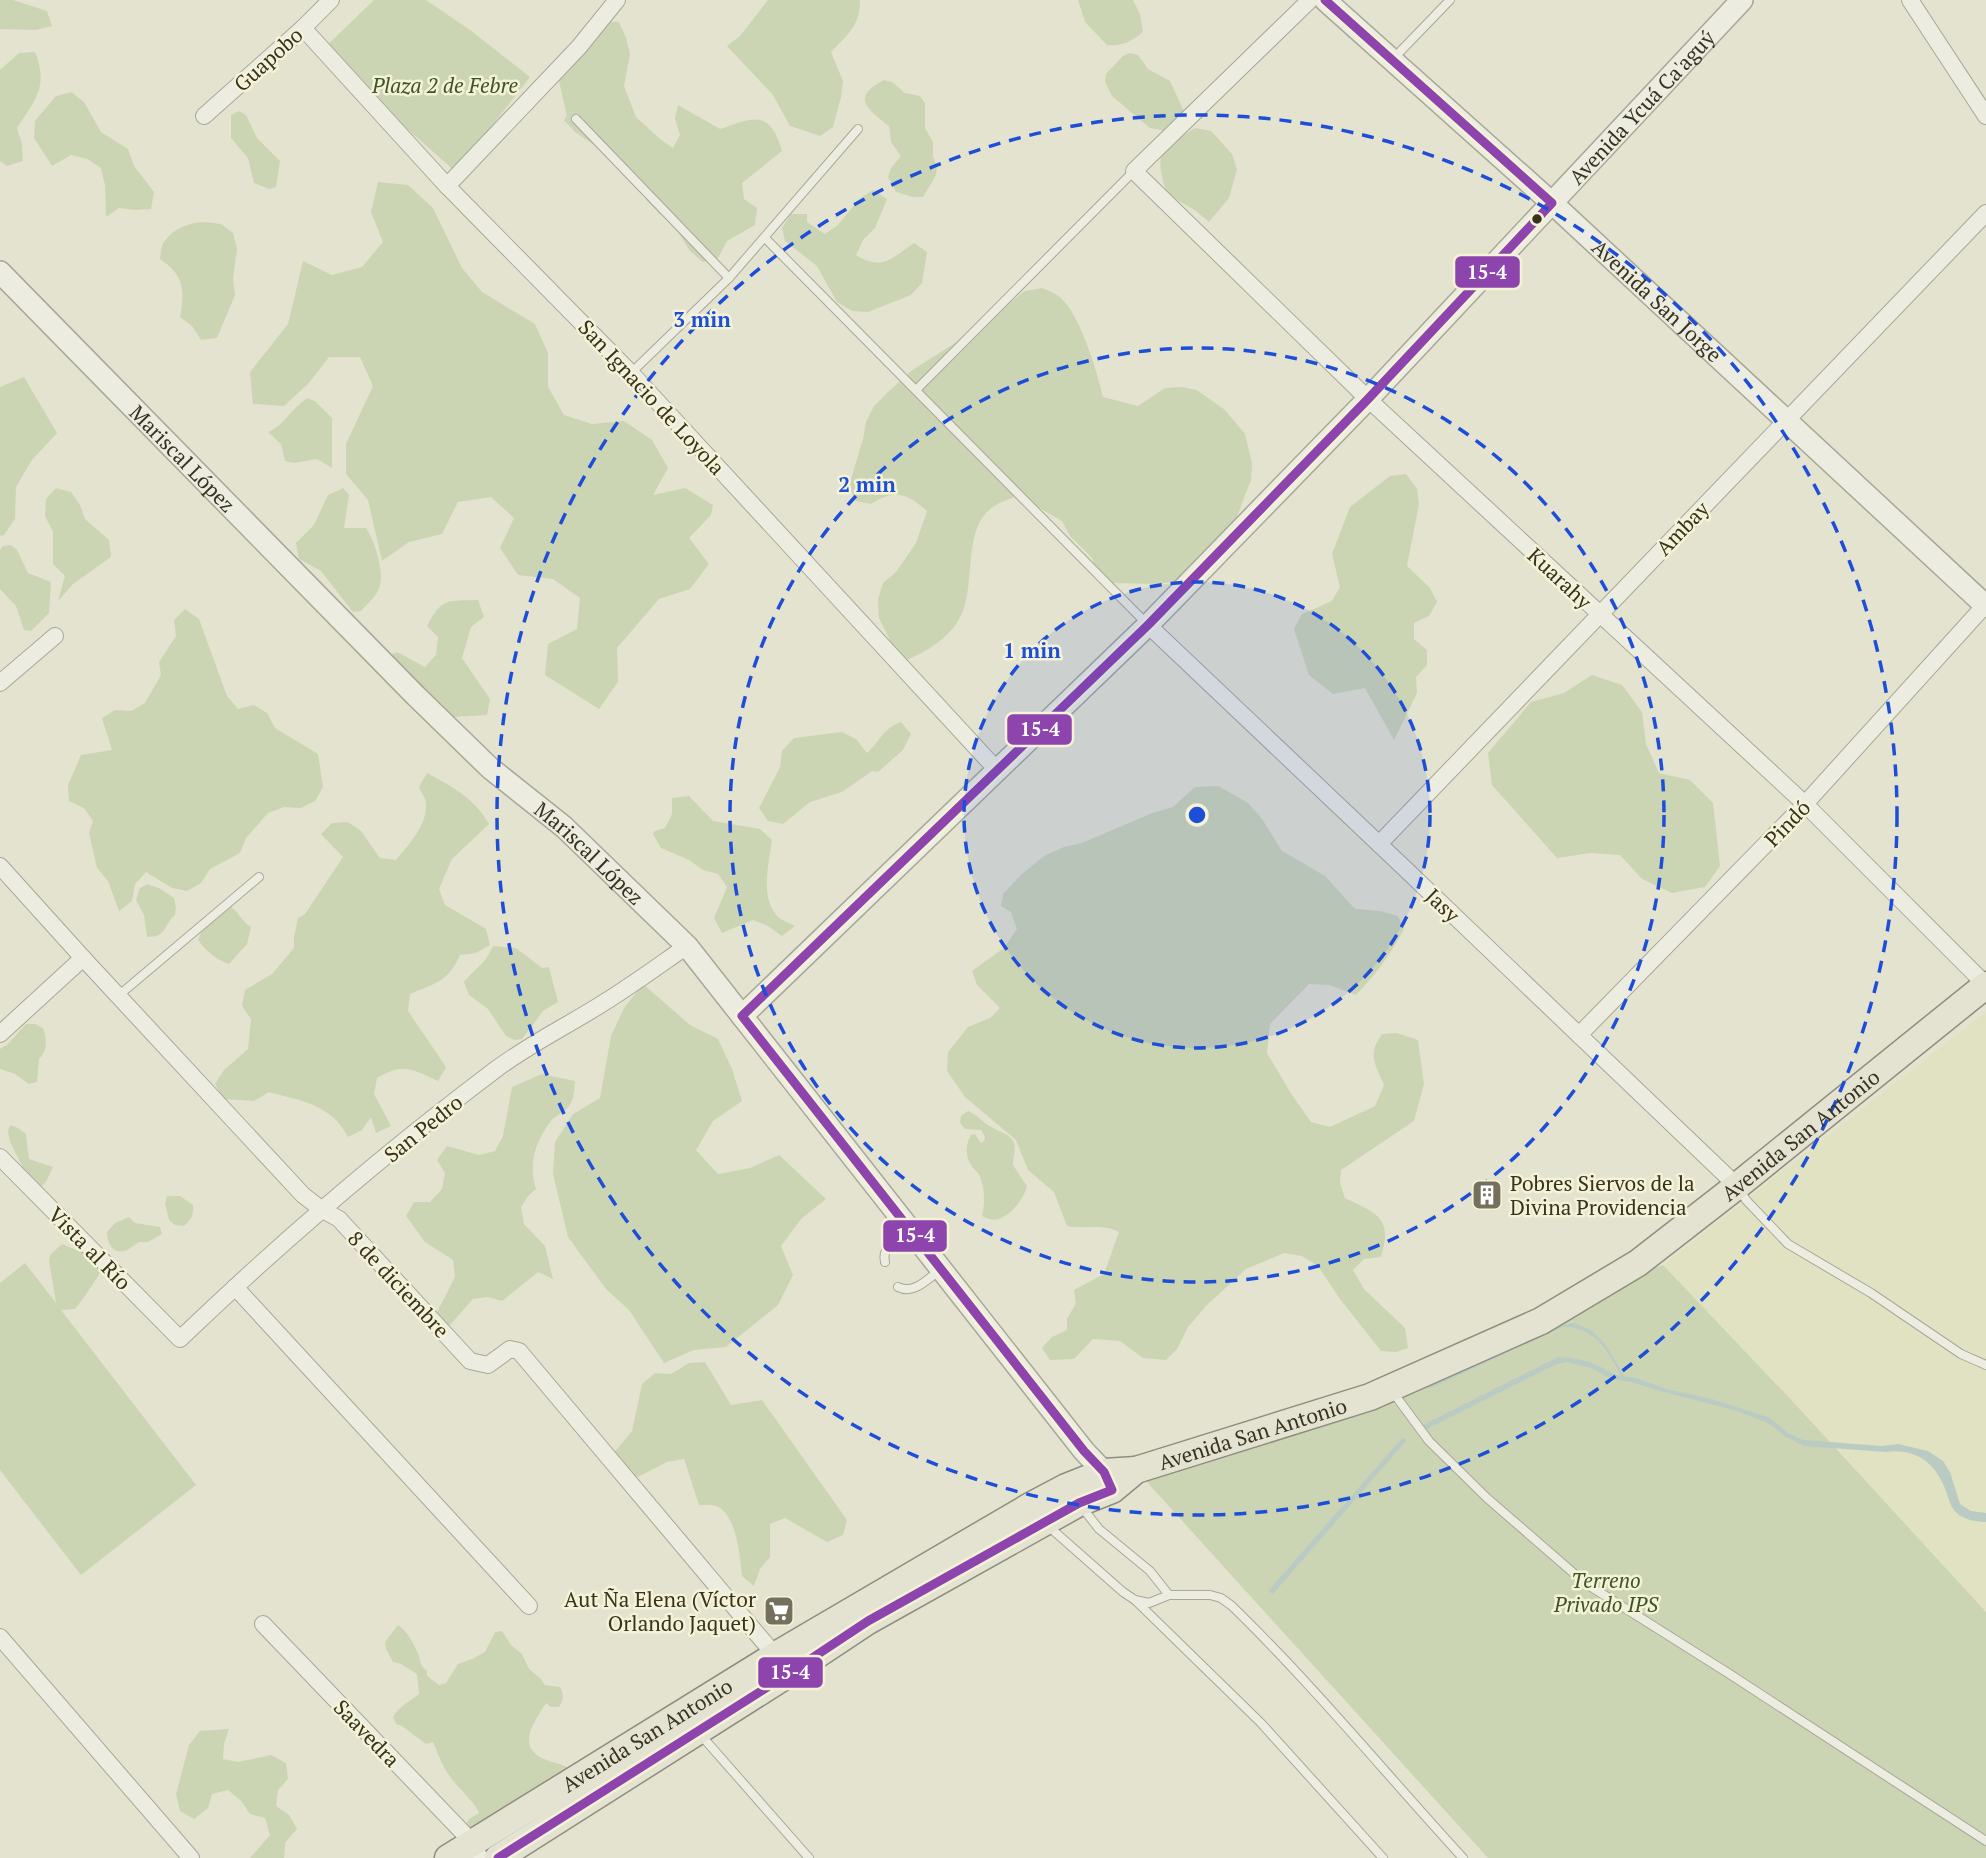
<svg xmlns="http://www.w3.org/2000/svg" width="1986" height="1858" viewBox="0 0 1986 1858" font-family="'PT Serif',serif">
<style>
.farmland{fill:#e1e2c1}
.green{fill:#ccd5b3}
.water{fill:#bacbc4}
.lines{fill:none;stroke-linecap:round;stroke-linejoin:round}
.service-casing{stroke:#a9a798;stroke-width:10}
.minor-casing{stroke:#a9a798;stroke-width:18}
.tertiary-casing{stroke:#a9a798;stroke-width:24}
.primary-casing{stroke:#8f8d7f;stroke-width:29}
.service{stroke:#ecece1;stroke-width:8}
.minor{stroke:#ecece1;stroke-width:16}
.tertiary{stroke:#ecece1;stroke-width:21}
.primary{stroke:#e4e3d2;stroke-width:26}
.bus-1-casing{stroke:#f4f3d7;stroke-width:14}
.bus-1{stroke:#8e44ad;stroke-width:9}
.ring{fill:none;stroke:#1d4ed8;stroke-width:3.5;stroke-dasharray:12 9}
.bus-dot{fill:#383220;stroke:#f4f3d7;stroke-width:2.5}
.labels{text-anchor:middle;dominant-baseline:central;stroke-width:5;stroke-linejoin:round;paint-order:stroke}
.street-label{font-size:21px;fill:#383220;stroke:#f4f3d7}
.park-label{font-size:21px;font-style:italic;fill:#3e5428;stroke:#f4f3d7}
.poi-label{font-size:21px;fill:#383220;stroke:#f4f3d7;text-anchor:start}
.centre{fill:#1d4ed8;stroke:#f4f3d7;stroke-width:3.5}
.ring-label{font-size:21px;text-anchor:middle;font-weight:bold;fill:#1d4ed8;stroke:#f4f3d7;stroke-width:5;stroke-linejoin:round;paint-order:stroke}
.line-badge{stroke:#f4f3d7;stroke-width:2.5}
.badge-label{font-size:19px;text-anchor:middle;font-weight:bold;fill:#fff}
</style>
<rect width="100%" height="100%" fill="#e4e3cf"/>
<path class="farmland" d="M1986,1012V1614L1663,1265Z"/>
<g class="green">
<path d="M0,0H13L47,11L52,26L36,30L0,29Z"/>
<path d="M374,0H426L470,30L530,77L456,172L320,52Z"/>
<path d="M768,0H860C860,26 848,34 831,52L843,81L841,97L833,127L820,136L790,126L773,95L727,46L740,36Z"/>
<path d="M1078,0H1133L1140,14L1143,32C1131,42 1123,46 1107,45L1085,22Z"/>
<path d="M603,21L619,22L626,38L630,54L624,86L636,117L660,139L673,148L680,135L675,119L678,105L720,129C754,117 770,109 782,151L742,183L744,199L757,208L755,225L727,241L718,258L703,262L690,251L673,224L660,214L647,201L640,186L616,160L575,132L564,120L567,116L559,81L558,66Z"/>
<path d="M35,52C49,87 35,100 17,128L22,144L23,161L7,166L0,161V70L19,53Z"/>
<path d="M1130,53L1138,55L1148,69L1170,81L1187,118L1166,131L1150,128L1112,96L1105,82L1106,74L1123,56Z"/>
<path d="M884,80L892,82L905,93L920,96L925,103V128L933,142V157L937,166L936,175L923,197H913L896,192L888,177L891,168L901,156L891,142L889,126C868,109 850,98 884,80Z"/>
<path d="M71,92L84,102L101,132L128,149L134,166L154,192L151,209L135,210L119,208L106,217L105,185L101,168L87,159L71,155L52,166L34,138L35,121L56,96Z"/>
<path d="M239,111L246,115L257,138L280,161L276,187L269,189L254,183L248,158L231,138V115Z"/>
<path d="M1195,128L1211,131L1232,154L1237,169L1229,198L1209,222L1196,211L1167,194C1154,152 1159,150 1195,128Z"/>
<path d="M378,182L408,185L433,208L462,268L482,292L535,324L548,353V387L564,415L592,424L624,421L652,440L668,468L653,495L685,488L713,505L711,515L689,538L709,564L690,589L659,599L617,648L618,682L599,709L545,675L548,644L577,629L580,598L553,579L518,575L500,548L514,518L491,497L458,502L442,534L409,542L382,561L368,500L346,474V444L373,386L360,357H329L309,383L284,406L253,404L250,372L288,324L303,261L332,275L362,267L383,242L371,212Z"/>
<path d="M873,190L887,199L875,228L863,240L856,255C882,271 891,259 914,243L927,252L922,283L911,295L868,312L852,311L837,302L817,266L785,241L782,228L791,214H807V222L825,234L838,225L859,199Z"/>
<path d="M204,222L221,224L233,233L237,249L233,279L235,295L217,338L201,340L192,326L180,317C185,290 184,275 160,259C161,254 161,246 164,242C173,228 189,223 204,222Z"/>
<path d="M1042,288C1047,290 1053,292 1057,295C1079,309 1097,372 1103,397L1138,406L1165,388L1181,387L1197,390L1225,410L1245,434L1252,463L1251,480L1233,527L1190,575L1175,581L1160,584L1111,583L1097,574L1092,558L1070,536L1062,521L1034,505L1022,494C1013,498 1001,501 993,507C958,531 981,595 954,627C938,646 922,653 901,663L879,618L878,599L883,583L896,572L916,543L927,511C907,493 894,489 871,504L856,501L849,486L863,439L866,422L874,406L886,394L911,371L955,343L982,320L997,312L1025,291Z"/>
<path d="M24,377L57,433L32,460L16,487L15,519L4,535L0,536V387Z"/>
<path d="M308,398L316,402L332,418V468L317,459L294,463L285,461L281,444L268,432C285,425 292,407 308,398Z"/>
<path d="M1406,474L1417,489L1419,504L1407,566L1430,588L1437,602L1429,616L1414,623V639L1427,650V665L1416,677L1417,693L1394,740L1365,688L1333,694L1309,675L1294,629L1302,614L1332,601L1340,587L1332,554L1350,507L1390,476Z"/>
<path d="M56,488L71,492L80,505L85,519L109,540L111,557L73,584L58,601L65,576L53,564V532L45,516L46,499Z"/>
<path d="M343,488L349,495L344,528H366C375,541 385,573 379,588C376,597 367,604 361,611L353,612L321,571L299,559L296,543L314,525L328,495Z"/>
<path d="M11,545L17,550L28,573L51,582L49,613L31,631L24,630L16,606L0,589V550L3,546Z"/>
<path d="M478,600L484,617L471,627L462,658L490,699L487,715L453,717L422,708L389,655L397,652L425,667L436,655L438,637L427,626C442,597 448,601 478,600Z"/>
<path d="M185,609L199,619L227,696L238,709L254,705L267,713L275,728L318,754L323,787L315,801L301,808L284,807L268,813L246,838L240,853L210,869L201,883L187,891L172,888L146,872L135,884L132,901L119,911L108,881L97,868L89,833L93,821L84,808L69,801L68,785L81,755L112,750L102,718L115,710L131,711L145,703L161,675L159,662L176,636L174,620Z"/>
<path d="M1592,675L1622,685L1642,712L1646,744L1659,773L1690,780L1713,803L1720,866L1705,887L1672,893L1642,879L1620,855L1590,853L1557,858L1492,785L1488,753L1531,702L1564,693Z"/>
<path d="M901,722L911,734L903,750L878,772L872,771L842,792L810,802L783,824L768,821L759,808L780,767L782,751L794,738L842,732L856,739L867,753C882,739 881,730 901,722Z"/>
<path d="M427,773C452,786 475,799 489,824L452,859L439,889L445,905L486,929L490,945L476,953L460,955C448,982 436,983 410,994L408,1011L446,1067L438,1081C411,1069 404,1062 377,1078L374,1094L391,1126L376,1133L371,1117L362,1130L348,1137C331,1104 301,1101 269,1092L254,1101L223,1099L215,1084L224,1070L248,1049L251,1019L242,1006L245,990L272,974L294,948V937L298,918L305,914L343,857L321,834L332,823L348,822L361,831L380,858L396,860C409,844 427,826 426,804C426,798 421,792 419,787Z"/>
<path d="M1218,786L1248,803L1262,819L1282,851L1325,876L1355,909L1380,911L1398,916L1404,929C1391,954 1375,975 1356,995L1329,985L1309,984L1270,1024L1267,1053L1292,1095L1311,1122L1330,1127L1375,1106L1384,1085C1375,1063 1367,1055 1382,1034L1397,1033L1418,1040L1424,1084L1414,1121L1341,1170L1340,1183L1345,1198C1378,1214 1393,1218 1381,1257L1364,1259L1353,1270L1364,1289L1405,1328L1408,1348L1396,1352L1381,1351L1340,1299L1318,1266L1302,1256L1284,1253L1246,1269L1207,1305L1188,1327L1177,1349L1166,1360L1143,1358L1120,1341L1093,1339L1074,1359L1050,1360L1042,1348L1052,1337L1067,1330V1319L1076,1303L1074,1290L1104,1274L1119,1232C1101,1223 1085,1230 1067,1226L1054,1192L1028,1170L1016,1140L965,1097L947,1071L948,1052L968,1027L990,1018L1000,1008L977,985L972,971L1004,948L1017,929L1011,912L1001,906L1003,894L1022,874L1044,856L1064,847L1082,843L1150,814L1173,807L1195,787Z"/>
<path d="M689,796L713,821L760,829L772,840C769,865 759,898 779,918C783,921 790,923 795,926L782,936L768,926L753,920L722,933L714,918L727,887L718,874L703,870L689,860L661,848L653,834L655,831L665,828L672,814V798Z"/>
<path d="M147,884L159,888L174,898L176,907L175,915C163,926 167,937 147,937L144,915L136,900L140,888Z"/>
<path d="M228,905C238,910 241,921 251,927L247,944L229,964C218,961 205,950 198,940L203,928Z"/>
<path d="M493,946L516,948L542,968L549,967L558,1002L543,1011L522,1039L514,1040L506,1036L488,1009L469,995L464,982C476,967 485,965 493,946Z"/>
<path d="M643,984L690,1025L718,1039L732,1069L742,1101L713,1121L696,1150L718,1174L750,1168L779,1155L826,1199L801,1219L781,1246L793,1275L778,1305L726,1347L694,1350L664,1363L629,1310L606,1289L568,1237L553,1174L555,1142L573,1114L600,1098L611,1036L624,1008Z"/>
<path d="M26,1024H35L43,1028C47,1039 48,1050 39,1059L37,1082L29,1084L15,1074L0,1069V1049L8,1044Z"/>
<path d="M542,1074L575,1081C574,1093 574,1104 564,1111C559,1115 554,1117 551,1121C535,1142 528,1164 536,1189L529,1195L521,1207L524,1224L545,1246L553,1279L538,1272L502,1301L488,1297L473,1299L442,1334L432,1322L455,1277L453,1260L425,1242L406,1216L414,1202H430L442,1189L445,1173L437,1160L447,1146L479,1155L495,1151L503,1136L512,1087Z"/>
<path d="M968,1111C978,1115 982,1122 991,1127C998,1131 1011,1134 1014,1143C1016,1149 1013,1159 1013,1165L1027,1186C1024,1199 1009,1219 994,1220C991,1220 984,1217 982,1216C985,1204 985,1189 980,1177C977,1170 977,1173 973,1168C965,1158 965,1145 971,1135L975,1134L981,1143L984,1141L985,1137L981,1130L965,1129L960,1123L961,1116Z"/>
<path d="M11,1125L18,1128L26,1134L29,1159L53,1167L46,1182L40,1188L27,1180C25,1163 0,1136 11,1125Z"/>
<path d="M167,1196H180L193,1205C194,1215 191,1219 184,1226L175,1225L169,1220L165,1204Z"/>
<path d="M129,1217L135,1223L160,1227L162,1234L148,1242H139C134,1245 129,1250 124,1251C112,1254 107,1242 107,1232L115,1223Z"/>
<path d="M62,1244L93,1257L102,1270L85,1296L75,1309L61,1310L196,1485L81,1575L0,1470V1283L25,1263L56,1303L49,1261L50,1255Z"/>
<path d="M1663,1265L1795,1404L1986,1612V1858H1488L1136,1470L1370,1406L1636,1274Z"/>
<path d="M705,1362L731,1405L762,1400L847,1520L843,1535L827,1542L785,1518L770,1524V1557L760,1569L754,1586L742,1576C740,1557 737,1514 716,1506C711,1504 704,1505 699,1505L684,1459L667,1462L638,1477L621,1470L612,1455L632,1431L642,1384L655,1373L671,1374L689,1363Z"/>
<path d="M398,1625C408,1632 414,1644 418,1654C420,1658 420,1662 422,1666C429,1675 426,1664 427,1676L439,1685L446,1683L458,1664L472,1659L485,1652L495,1632L502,1631L511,1645L522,1654L529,1669L541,1679L545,1685L560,1687C564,1695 564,1700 559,1707H551L546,1703C535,1721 515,1746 544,1759C553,1763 561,1763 570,1769L501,1837L492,1853L485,1850L464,1828L469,1819L479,1813C476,1803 458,1788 451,1778C443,1767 438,1755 433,1742L426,1744L402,1726L396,1724L393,1717C399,1706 409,1702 419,1694L417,1674L401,1664L393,1662L386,1649L385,1642Z"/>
<path d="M229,1729L224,1744L223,1759L238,1762L271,1755L286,1763L288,1779L278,1790L276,1806L289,1815L297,1829L285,1843L284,1858H250L270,1835L265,1818L250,1814L241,1801L228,1790L212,1794L208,1808L194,1819L180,1811L176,1794L189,1745L200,1731Z"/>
</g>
<g class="water">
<path d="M1574,1323L1591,1330L1606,1345L1625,1377H1633L1666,1389L1712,1399L1770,1418L1788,1433L1803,1440L1882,1446L1898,1444L1928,1451L1943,1461L1950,1472L1960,1504L1971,1511L1986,1513V1522C1977,1522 1967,1520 1959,1515C1951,1509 1949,1500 1946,1491C1936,1463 1916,1448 1886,1452L1804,1446L1786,1437L1768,1423L1734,1410L1660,1391L1631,1382L1612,1379L1591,1368L1566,1362L1557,1364L1425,1430L1423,1425L1558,1357C1570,1358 1582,1359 1593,1364C1603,1367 1611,1374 1621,1376C1608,1350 1594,1326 1562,1327L1429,1389L1428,1387L1537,1337L1553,1327Z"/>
<path d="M1403,1437L1407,1440L1273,1594L1268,1591Z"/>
</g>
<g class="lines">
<g class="service-casing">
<g id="service">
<path d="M1392,60L1450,0"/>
<path d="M576,119L729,278"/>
<path d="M765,238L1147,624"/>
<path d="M631,373L729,278L858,129"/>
<path d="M916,390L1134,171"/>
<path d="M118,996L259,877"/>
<path d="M1740,1190L1746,1200L1788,1244L1871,1293L1961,1354L1986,1365"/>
<path d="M885,1262C881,1246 898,1239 910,1229"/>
<path d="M898,1287C914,1295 927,1279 940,1270"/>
<path d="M1392,1391L1429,1441L1487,1498L1585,1583L1728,1673L1986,1841"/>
<path d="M1081,1506L1099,1529L1150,1571L1169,1595"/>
<path d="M1047,1525L1123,1592L1135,1600L1149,1603L1169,1595H1210L1221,1598L1232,1606C1314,1686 1386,1774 1463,1858"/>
<path d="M1137,1602L1261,1723L1383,1858"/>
<path d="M699,1733L809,1858"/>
</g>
</g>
<g class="minor-casing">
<g id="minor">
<path d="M1310,0L1134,171L1368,399L1805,804L1986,985"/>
<path d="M1910,0L1986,116"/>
<path d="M303,28L447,186L631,373L997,770"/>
<path d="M204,116L303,28L331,0"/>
<path d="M447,186L579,47L617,0"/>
<path d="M1148,625L1399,863L1737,1186"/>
<path d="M0,683L55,636"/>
<path d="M1379,844L1986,213"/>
<path d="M0,866L83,958L303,1195L321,1209L339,1219L470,1361L488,1365L510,1349L519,1351L779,1660"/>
<path d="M0,1034L83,958"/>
<path d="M1579,1035L1805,804L1986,604"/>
<path d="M0,1157L180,1339C280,1243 385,1153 495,1070C531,1043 571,1024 608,1000C635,983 661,964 687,946"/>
<path d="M235,1287L529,1606"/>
<path d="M263,1624L472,1842L480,1858"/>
<path d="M0,1637L191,1858"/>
</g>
</g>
<g class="tertiary-casing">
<g id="tertiary">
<path id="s1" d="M1325,0L1552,203L1986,606"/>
<path id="s2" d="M0,272L416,696L490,768L564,827L687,946L1084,1451L1104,1472L1110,1485"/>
<path id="s3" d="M742,1016L1148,625L1368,399L1742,0"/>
</g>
</g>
<g class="primary-casing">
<g id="primary">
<path id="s4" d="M448,1858L776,1655L1032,1505L1066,1487L1104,1472L1136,1470"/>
<path id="s5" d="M498,1858L788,1674L868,1621L1079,1503L1112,1490L1136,1470L1370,1397L1541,1321L1638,1263L1737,1186L1986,985"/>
</g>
</g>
<use href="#service" class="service"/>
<use href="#minor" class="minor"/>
<use href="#tertiary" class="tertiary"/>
<use href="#primary" class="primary"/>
<g class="bus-1-casing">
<path id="bus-1" d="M498,1858L788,1674L868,1621L1079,1503L1112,1490L1104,1472L1084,1451L742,1016L1148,625L1368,399L1552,203L1325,0"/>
</g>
<use href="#bus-1" class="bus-1"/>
</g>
<circle cx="1197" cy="815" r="233" fill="#1d4ed8" fill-opacity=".12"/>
<g class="ring">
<circle cx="1197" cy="815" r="233"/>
<circle cx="1197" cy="815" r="467"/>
<circle cx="1197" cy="815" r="700"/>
</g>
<defs>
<g id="building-square" transform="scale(1.575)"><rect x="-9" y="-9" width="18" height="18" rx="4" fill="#74705d" stroke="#f4f3d7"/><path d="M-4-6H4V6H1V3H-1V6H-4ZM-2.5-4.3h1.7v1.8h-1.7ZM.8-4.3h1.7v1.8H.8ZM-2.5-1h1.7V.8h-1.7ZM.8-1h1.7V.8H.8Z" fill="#fff"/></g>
<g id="supermarket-square" transform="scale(1.575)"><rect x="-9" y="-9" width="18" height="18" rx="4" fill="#74705d" stroke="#f4f3d7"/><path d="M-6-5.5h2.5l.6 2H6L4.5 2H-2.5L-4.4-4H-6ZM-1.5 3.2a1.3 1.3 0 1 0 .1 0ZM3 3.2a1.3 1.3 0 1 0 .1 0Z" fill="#fff"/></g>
</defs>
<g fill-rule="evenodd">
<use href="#building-square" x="1487" y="1195"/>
<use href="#supermarket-square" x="779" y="1611"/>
</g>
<circle class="bus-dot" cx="1537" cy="219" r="6"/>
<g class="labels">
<g class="street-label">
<text transform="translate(268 59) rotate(-42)">Guapobo</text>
<text stroke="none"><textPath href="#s3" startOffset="1279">Avenida Ycuá Ca'aguý</textPath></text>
<text stroke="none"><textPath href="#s1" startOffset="448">Avenida San Jorge</textPath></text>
<text transform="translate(652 397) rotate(47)">San Ignacio de Loyola</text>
<text stroke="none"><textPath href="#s2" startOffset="261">Mariscal López</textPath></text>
<text transform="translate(1682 528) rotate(-46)">Ambay</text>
<text transform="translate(1560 578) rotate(43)">Kuarahy</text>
<text transform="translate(1787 823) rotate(-46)">Pindó</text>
<text stroke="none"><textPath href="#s2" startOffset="828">Mariscal López</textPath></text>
<text transform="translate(1443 905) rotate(44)">Jasy</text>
<text transform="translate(423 1128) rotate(-39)">San Pedro</text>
<text stroke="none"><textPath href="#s5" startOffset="1500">Avenida San Antonio</textPath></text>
<text transform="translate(90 1248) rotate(45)">Vista al Río</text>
<text transform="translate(399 1284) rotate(47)">8 de diciembre</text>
<text stroke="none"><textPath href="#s5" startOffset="870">Avenida San Antonio</textPath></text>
<text transform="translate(367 1733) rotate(46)">Saavedra</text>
<text stroke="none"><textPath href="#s4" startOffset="234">Avenida San Antonio</textPath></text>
</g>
<g class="park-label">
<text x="445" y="85">Plaza 2 de Febre</text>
<text x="1606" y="1580">Terreno<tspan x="1606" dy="24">Privado IPS</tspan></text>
</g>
<g class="poi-label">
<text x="1510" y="1183">Pobres Siervos de la<tspan x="1510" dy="24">Divina Providencia</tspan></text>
<text x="756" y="1599" text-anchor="end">Aut Ña Elena (Víctor<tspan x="756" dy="24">Orlando Jaquet)</tspan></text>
</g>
</g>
<circle cx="1197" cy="815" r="10" class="centre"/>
<g class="ring-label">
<text x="702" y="327">3 min</text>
<text x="867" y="492">2 min</text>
<text x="1032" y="658">1 min</text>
</g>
<g class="line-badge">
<rect x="1454" y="255" width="67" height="34" rx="7" fill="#8e44ad"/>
<rect x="1006" y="713" width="67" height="33" rx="7" fill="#8e44ad"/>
<rect x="882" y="1219" width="66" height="34" rx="7" fill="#8e44ad"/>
<rect x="757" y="1656" width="67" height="33" rx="7" fill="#8e44ad"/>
</g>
<g class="badge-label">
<text x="1487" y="279">15-4</text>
<text x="1040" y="736">15-4</text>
<text x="915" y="1242">15-4</text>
<text x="790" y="1679">15-4</text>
</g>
</svg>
